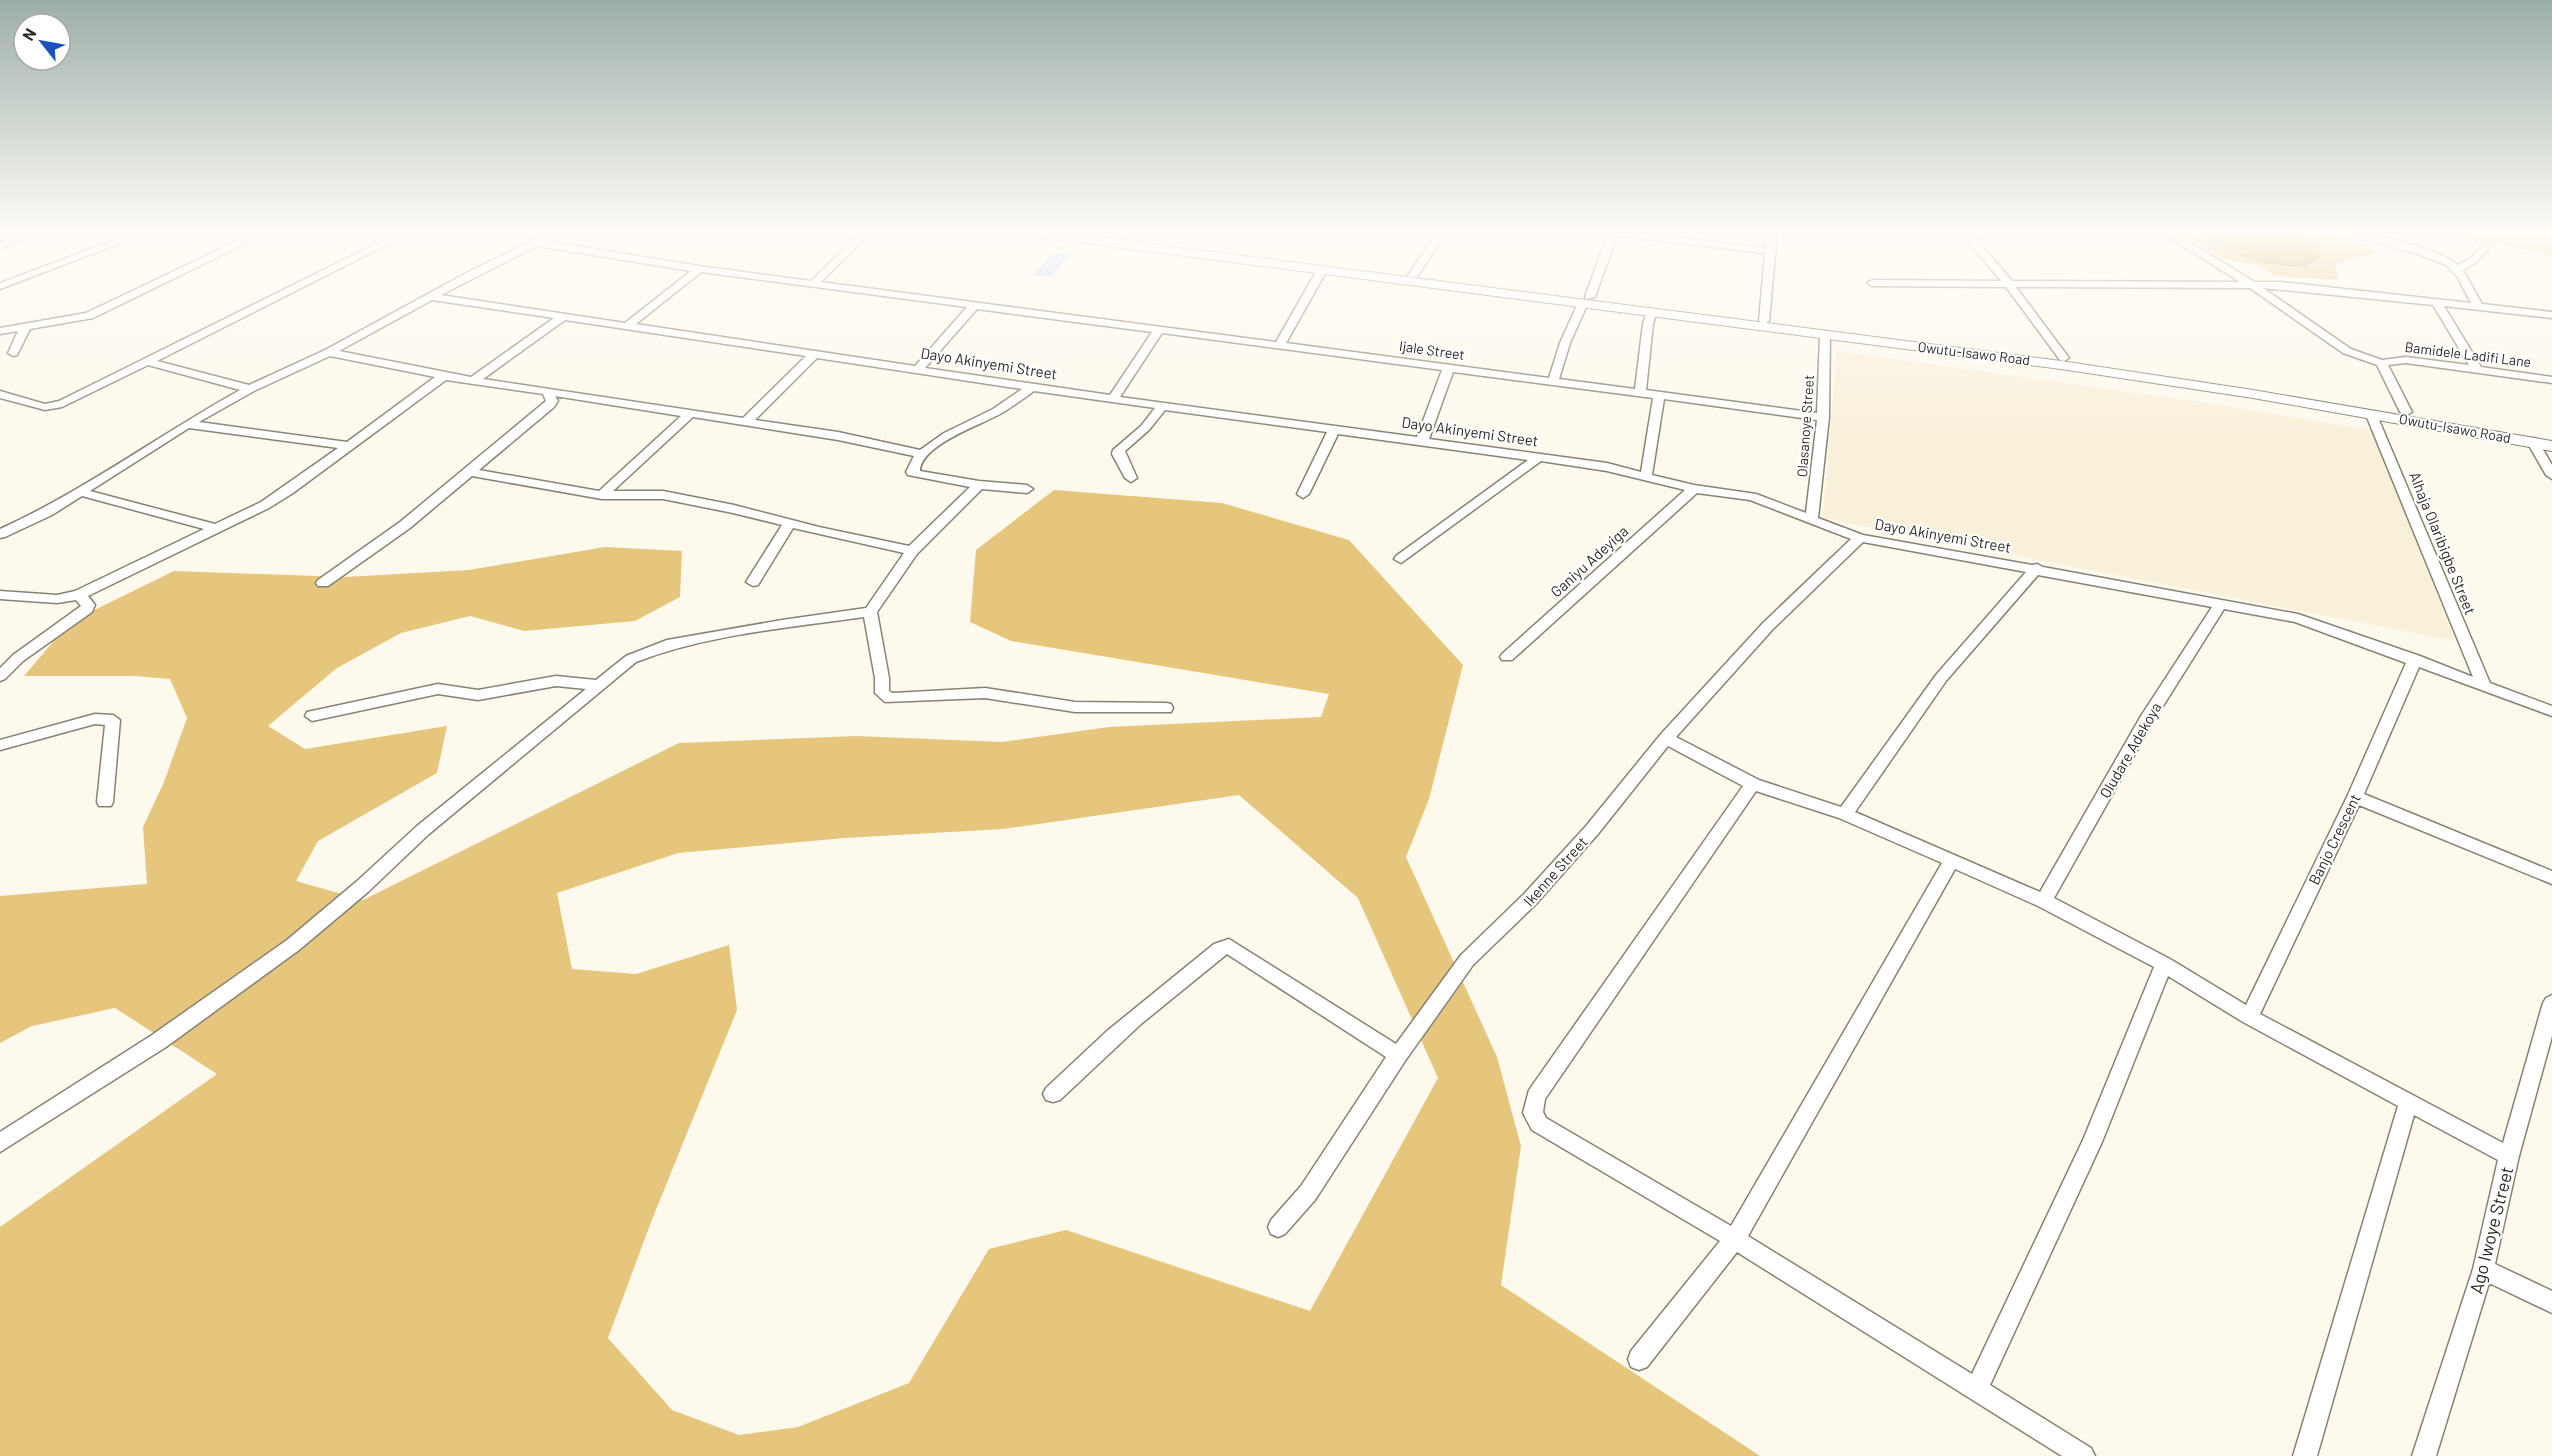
<svg xmlns="http://www.w3.org/2000/svg" width="2552" height="1456" viewBox="0 0 2552 1456" font-family="Barlow,sans-serif">
<style>
.built{fill:#f9f0da}
.green{fill:#e5c67c;fill-rule:evenodd}
.water{fill:#caa545;stroke:#9a803b;stroke-width:1.5}
.building{fill:#b4cffe}
.lines{fill:none;stroke-linecap:round;stroke-linejoin:round}
.minor-casing{stroke:#888275;stroke-width:3}
.tertiary-casing{stroke:#888275;stroke-width:2}
.minor{fill:#fff;fill-rule:evenodd}
.tertiary{fill:#fff;fill-rule:evenodd}
.labels{text-anchor:middle;dominant-baseline:central;stroke-width:4.5;stroke-linejoin:round;paint-order:stroke}
.far-street-label{font-size:14px;fill:#2b2823;stroke:#fff}
.street-label{font-size:15px;fill:#2b2823;stroke:#fff}
.near-street-label{font-size:18px;fill:#2b2823;stroke:#fff}
</style>
<rect width="100%" height="100%" fill="#fef9ed"/>
<path class="built" d="M1837,351L2195,401L2372,430L2455,641L1823,518Z"/>
<g class="green">
<path d="M2181,233H2202L2209,241L2297,235L2294,233C2323,233 2353,234 2377,253L2335,264L2338,280L2275,276L2259,266L2224,259Z"/>
<path d="M2449,233H2552V256Z"/>
<path d="M1054,490L1222,503L1349,540L1463,665L1429,799L1406,857L1497,1057L1521,1146L1501,1285L1760,1456H0V1227L217,1074L115,1008L32,1026L0,1043V896L147,884L143,827L164,782L187,718L170,679L134,676H24L70,622L174,571L345,577L469,570L605,547L682,551L680,597L635,621L524,631L470,616L401,633L337,668L268,726L305,749L447,726L437,773L318,841L296,881L363,900L679,743L856,736L1002,742L1109,727L1321,717L1329,694L1011,641L970,622L976,550ZM1239,795L1358,898L1438,1078L1310,1311L1066,1230L989,1249L909,1383L798,1427L739,1435L672,1410L608,1338L651,1222L737,1010L729,945L636,974L572,969L557,893L678,853L844,838L1003,829Z"/>
</g>
<path class="water" d="M2202,233H2294L2315,247L2319,256C2314,262 2306,266 2298,266C2275,267 2216,250 2202,233Z"/>
<path class="building" d="M1054,252L1070,254L1051,277L1033,275Z"/>
<g class="lines">
<g class="minor-casing">
<g id="minor">
<path d="M26,233H40L0,249V243Z"/>
<path d="M133,233H147L0,289V283Z"/>
<path d="M254,233H267L93,318L30,329L17,355L13,356L8,353L18,331L0,334V328L86,313Z"/>
<path d="M398,233H410L157,361L249,385L325,350L470,271L548,233H560L545,241L699,266L811,281L861,233H871L821,282L1276,342L1317,270L1322,267L1327,270L1286,343L1549,378L1560,343L1578,303L1583,300L1588,303L1570,343L1559,379L1635,389L1643,324L1647,312L1652,309L1657,312L1653,324L1646,390L1817,413L1820,334L1825,331L1830,334L1829,417L1818,518L1863,535L2032,565L2037,564L2043,567L2298,614L2420,656L2473,677L2366,415L2368,413H2376L2490,683L2552,706V716L2419,667L2364,794L2552,871V884L2359,805L2260,1014L2503,1143L2543,1003L2546,998L2552,995V1036L2519,1156L2495,1264L2552,1291V1313L2489,1283L2436,1456H2412L2473,1269L2498,1160L2414,1115L2317,1456H2293L2398,1106L2243,1022L2168,976L2102,1142L1990,1385L2091,1448L2095,1456H2062L1737,1252L1647,1367L1639,1370L1631,1367L1628,1359L1631,1351L1720,1241L1532,1130L1523,1113L1529,1090L1743,786L1668,746L1598,834L1536,904L1473,965L1405,1061L1315,1200L1285,1234L1278,1237L1271,1234L1268,1227L1271,1220L1301,1186L1386,1057L1227,954L1141,1024L1060,1100L1053,1102L1046,1100L1043,1094L1046,1088L1107,1031L1214,944L1229,939L1396,1044L1461,955L1524,894L1586,826L1661,734L1763,623L1851,539L1750,500L1697,493L1512,660H1502L1500,657L1502,654L1685,490L1607,471L1541,461L1401,563L1394,559L1396,556L1528,460L1338,434L1309,494L1303,498L1297,494L1327,432L1165,410L1149,430L1125,451L1137,478L1131,482L1125,478L1112,454L1113,450L1141,426L1155,408L1034,391C1023,399 1012,407 1000,414C978,426 921,445 920,471L979,481L1027,485L1033,489L1027,493L982,489L917,554L877,612L889,678V691L893,693L985,688L1075,702L1166,703L1171,704L1173,708L1171,712H1075L985,698L885,702L875,693V678L864,617C788,628 708,634 636,662L429,834L368,892L299,950L166,1047L0,1152V1132L152,1035L287,940L356,882L417,826L586,689L556,686L478,700L438,694L312,721L305,716L307,712L438,684L478,690L556,676L596,680L626,656L667,640L782,620L866,608L904,553L793,528L758,585L753,586L746,582L782,525L733,513L663,499H602L472,476L410,528L328,586H318L316,583L318,580L400,522L546,401L543,394L446,380L293,493L269,508L88,596L95,605L92,612L23,661L5,679L0,681V668L13,655L81,606L76,600L57,603L0,599V591L57,595L75,591L204,529L82,496L52,515L5,537L0,538V529C84,491 159,435 240,390L148,365L62,407L45,410L0,398V391L45,404L59,401ZM537,246L691,271L625,323L441,295ZM701,272L967,307L915,366L636,324ZM432,300L554,318L471,377L339,351ZM977,309L1152,332L1110,395L925,368ZM565,320L806,356L743,418L483,379ZM1162,333L1442,370L1417,437L1120,397ZM330,356L435,377L347,442L199,422L254,391ZM817,358L1022,389L993,409L944,433L920,450L838,432L755,420ZM1453,372L1653,398L1641,472L1607,463L1429,439ZM555,396L681,416L599,491L479,470L554,407L558,401ZM1664,399L1817,420L1806,513L1756,494L1694,485L1652,475ZM693,417L838,440L914,456L906,472L908,475L970,487L909,546L819,527L734,505L663,491H613ZM189,428L338,448L261,502L215,524L90,491ZM1863,542L2026,572L1936,675L1841,807L1759,780L1676,737L1773,629ZM2038,575L2212,607L2141,716L2040,892L1855,812L1946,681ZM2224,609L2295,622L2406,663L2347,797L2246,1005L2170,959L2054,898L2153,722ZM1756,791L1839,818L1942,863L1731,1226L1546,1118L1543,1112L1545,1099ZM1955,869L2038,906L2154,967L2083,1140L1972,1374L1748,1236Z"/>
<path d="M1133,233H1144L1140,237V249L1132,247L1130,236Z"/>
<path d="M1437,233H1447L1417,277H1409L1408,275Z"/>
<path d="M1608,233H1640L1766,248L1767,233H1777L1769,321L1764,324L1759,321L1765,253L1617,236L1595,297L1586,299L1585,297Z"/>
<path d="M1961,233H1971L2012,281L2240,282L2162,233H2174L2255,282H2281L2471,303L2457,276L2446,265L2418,254L2339,233C2371,233 2432,245 2458,265L2471,258L2483,244H2489L2491,246L2477,262L2463,270L2482,304L2552,312V318L2444,306L2481,367L2552,377V383L2406,363L2388,365L2412,412L2406,415L2400,412L2377,365L2343,353L2250,288L2016,287L2069,358L2064,361L2060,360L2006,287L1872,286L1867,283L1872,280L2001,281ZM2263,288L2433,305L2469,365L2406,357L2382,360L2351,349Z"/>
<path d="M2533,438L2537,439L2552,465V479L2546,475L2527,442Z"/>
<path d="M95,714L113,715L120,720L113,802L111,806H99L97,802L105,725L95,724L0,750V740Z"/>
</g>
</g>
<g class="tertiary-casing">
<path id="tertiary" d="M1031,233H1066L2061,361L2253,390L2552,441V451L2253,398L2061,369L1037,237Z"/>
</g>
<use href="#minor" class="minor"/>
<use href="#tertiary" class="tertiary"/>
</g>
<linearGradient id="sky" x2="0" y2="1"><stop stop-color="#9caea7"/><stop offset="0.53" stop-color="#fffcf7"/><stop offset="1" stop-color="#fffcf7" stop-opacity="0"/></linearGradient>
<rect width="2552" height="437" fill="url(#sky)"/>
<g class="labels">
<g class="far-street-label">
<text transform="translate(1432 350) rotate(8)">Ijale Street</text>
<text transform="translate(1974 353) rotate(7)">Owutu-Isawo Road</text>
<text transform="translate(2468 354) rotate(7)">Bamidele Ladifi Lane</text>
<text transform="translate(1805 426) rotate(-86)">Olasanoye Street</text>
<text transform="translate(2455 428) rotate(10)">Owutu-Isawo Road</text>
</g>
<g class="street-label">
<text transform="translate(989 363) rotate(9)">Dayo Akinyemi Street</text>
<text transform="translate(1470 431) rotate(8)">Dayo Akinyemi Street</text>
<text transform="translate(1943 535) rotate(10)">Dayo Akinyemi Street</text>
<text transform="translate(2443 543) rotate(68)">Alhaja Olaribigbe Street</text>
<text transform="translate(1589 561) rotate(-42)">Ganiyu Adeyiga</text>
<text transform="translate(2130 750) rotate(-60)">Oludare Adekoya</text>
<text transform="translate(2334 839) rotate(-64)">Banjo Crescent</text>
<text transform="translate(1555 871) rotate(-48)">Ikenne Street</text>
</g>
<g class="near-street-label">
<text transform="translate(2491 1230) rotate(-76)">Ago Iwoye Street</text>
</g>
</g>
<g transform="translate(42 42) rotate(301)"><circle r="28" fill="#ffffff" stroke="#aaa9a7" stroke-width="1.5"/>
<path d="M0-4.5L10 22L0 15L-10 22Z" fill="#1a53bf"/>
<text y="-9" font-size="16" font-weight="bold" text-anchor="middle" fill="#2b2823">N</text>
</g>
</svg>
